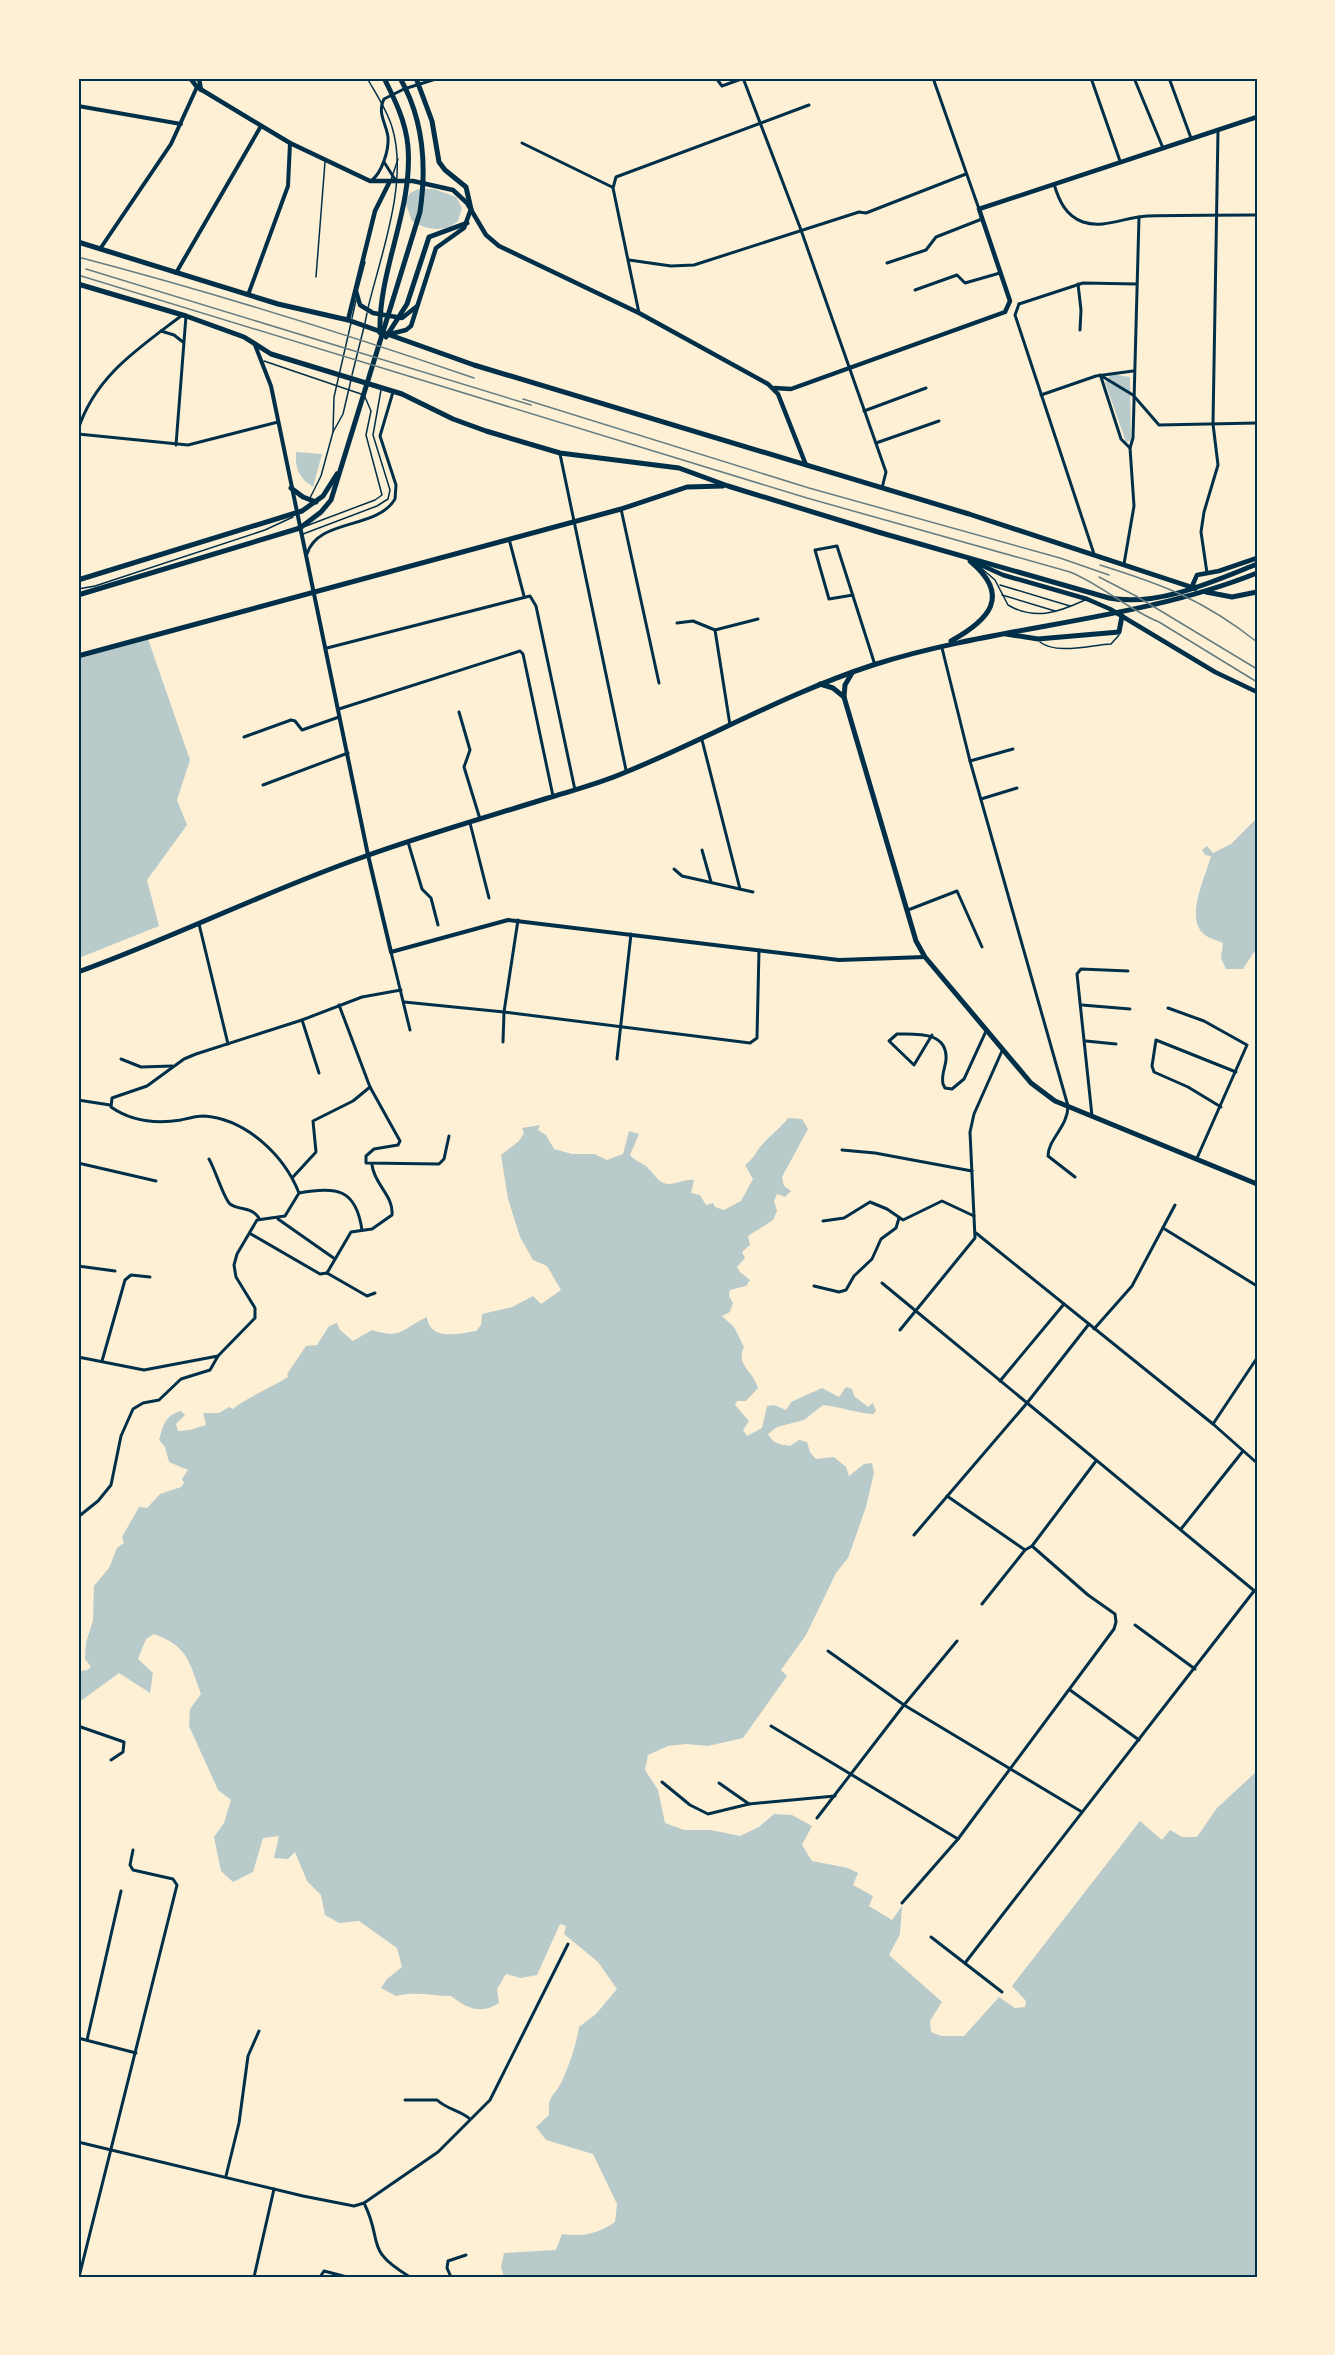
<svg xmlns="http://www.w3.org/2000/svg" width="1335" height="2355" viewBox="0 0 1335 2355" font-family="'Zilla Slab',serif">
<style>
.green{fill:#b9caca}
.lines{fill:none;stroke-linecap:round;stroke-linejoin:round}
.service{stroke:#003049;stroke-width:1.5}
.minor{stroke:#003049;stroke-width:3}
.tertiary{stroke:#003049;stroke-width:4}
.secondary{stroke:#003049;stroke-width:4.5}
.primary{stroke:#003049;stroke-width:5}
.rail{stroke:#657d81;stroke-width:1.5}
.neatline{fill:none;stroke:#003049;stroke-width:2}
</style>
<rect width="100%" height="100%" fill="#fdf0d5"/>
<g class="green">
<path d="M418,189H434L456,197L462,208L458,221C445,233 426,230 412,221L405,202L410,193Z"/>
<path d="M1111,374L1130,377L1131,441L1126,442L1105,382Z"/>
<path d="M296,452L322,454L313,487C299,478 295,469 296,452Z"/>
<path d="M148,639L190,760L177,800L187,825L147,880L159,926L79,958L78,659Z"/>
<path d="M1257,818V955L1254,952L1243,969H1226L1221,958L1223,943C1214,939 1203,937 1199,928C1189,909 1206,875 1211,856L1205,855L1202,850L1207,846L1213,853L1231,844Z"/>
<path d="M788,1118L802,1119L808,1129L782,1177L784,1186L791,1191L785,1197L777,1194L774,1201L777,1211L773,1220L748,1236L750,1245L742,1252L745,1258L737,1267L740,1272L750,1280L746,1286L730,1290L729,1296L733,1303L730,1312L722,1316L734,1327L744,1347C735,1365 754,1372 758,1388L746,1401H737L735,1405L749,1421L743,1430L747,1436L762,1428L767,1406L774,1405L786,1410L791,1402L822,1388L839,1397L846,1387L852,1389L854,1396L868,1407L873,1403L876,1411L873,1414C856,1413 841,1407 823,1405L804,1420L777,1427L768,1434C773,1444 780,1444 790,1446L799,1440L807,1442L810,1452L816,1459L834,1457L846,1467L849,1476L864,1464L872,1463L874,1473L866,1507L848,1558L836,1573L806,1635L781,1670L787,1676L743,1738L708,1746L686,1744L668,1746L648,1755L645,1770L658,1790L665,1823L684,1830H711L740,1836L759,1827L774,1814L792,1815L812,1826L802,1845L812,1861L848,1868L858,1873L853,1885L873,1896L869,1906L892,1920L902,1906L900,1934L889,1955L942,2002L930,2021L931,2032L941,2036H964L999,1997L1015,2008L1025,2007L1026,2001L1012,1986L1140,1821L1162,1840L1170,1830L1182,1837H1197L1217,1808L1257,1771V2277H504L501,2267L504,2253L556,2250L562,2234C583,2237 597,2234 615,2222L617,2204L593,2154L546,2140L536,2127L549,2115C548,2093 554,2098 562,2081C570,2063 576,2046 579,2027L596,2014L617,1989L598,1962L564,1934L566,1926L560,1924L537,1975L521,1978L506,1974L497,1989L499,2003C481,2015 466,2008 451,1996C431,1996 416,1991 396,1996L381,1988L387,1979L402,1967L397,1948L359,1921L339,1923L325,1915L321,1895L307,1881L295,1852L288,1859L274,1858L279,1836L263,1838L253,1872L233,1882L221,1871L214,1837L224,1823L231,1800L218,1790L189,1726L190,1709L201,1694C189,1662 189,1647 154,1634L146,1639L138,1659L153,1673L150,1693L119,1673L78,1703L80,1671L87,1670L91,1667L85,1659L86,1643L93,1620L94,1586L109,1568L117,1548L124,1543L122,1537L139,1507L147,1508L160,1494L181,1487L184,1483L182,1479L188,1470L169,1462L165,1447L159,1440C163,1426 165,1415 181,1411L185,1415L176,1424L178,1431L190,1430L206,1425L203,1413H219L229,1407L233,1409C247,1397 271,1388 288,1377L287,1374L306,1346L317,1345L329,1326L337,1323L340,1330L353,1341L372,1330C402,1340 403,1328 427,1317C430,1341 457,1334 476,1331L481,1325L482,1314L512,1307L533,1296L541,1304L561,1290L547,1266L533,1260L520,1237L508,1199L501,1155L519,1141L524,1133L522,1128L540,1125L538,1130L546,1135L554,1149L572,1154H594L607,1160L623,1154L629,1131L639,1134L630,1155C635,1161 640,1162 646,1166C653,1172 658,1184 669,1184C678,1184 684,1179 694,1180L691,1193L700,1195L706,1205L713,1203L715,1207L724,1210L741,1201L753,1179L745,1165C753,1159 755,1154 760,1147C769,1136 780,1129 788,1118Z"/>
</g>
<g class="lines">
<g class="service">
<path d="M367,78C376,94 387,110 392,127C409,181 381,254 368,308"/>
<path d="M391,180L398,159"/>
<path d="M316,277L325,162"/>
<path d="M357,292L365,262"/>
<path d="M352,318L356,300"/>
<path d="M365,323L367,313"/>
<path d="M264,361L361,394"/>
<path d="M352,375L364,327"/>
<path d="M333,432L343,414L351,380"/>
<path d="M310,498L321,476L333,432L334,397L351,323"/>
<path d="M306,526L375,500L382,495L366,435L371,411L365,397"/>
<path d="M303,534L377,506L388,499L390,490L373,435L381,390"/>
<path d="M980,567L995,580L1008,605C1035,621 1059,612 1085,600"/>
<path d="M1000,585L1070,606"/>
<path d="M78,589L95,586L265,530L293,517"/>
<path d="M1002,595L1055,611"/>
<path d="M1040,642C1056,655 1091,645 1111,644L1119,635"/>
</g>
<g class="minor">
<path d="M716,78L722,86L744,78"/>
<path d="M743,78L801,230L886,472L882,488"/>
<path d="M933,78L979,209"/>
<path d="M1091,78L1120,161"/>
<path d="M1134,78L1163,148"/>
<path d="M1169,78L1191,138"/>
<path d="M522,143L612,187"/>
<path d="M384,162L396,181"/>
<path d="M371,181C382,173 389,150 388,137C386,123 377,113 384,99L404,89L439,78"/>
<path d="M1054,184C1059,201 1066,216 1083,222C1104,229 1125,217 1147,216C1183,215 1220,215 1257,215"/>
<path d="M629,260L671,266L694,265L859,212L866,213L966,174"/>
<path d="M887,263L926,250L936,237L982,219"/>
<path d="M1078,284L1081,310L1080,330"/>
<path d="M915,290L957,275L965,283L1000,273"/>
<path d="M1019,304L1015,315L1094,554"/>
<path d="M1019,304L1083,283L1137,284"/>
<path d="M639,313L613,188L616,177L809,105"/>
<path d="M161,331L174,335L183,342"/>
<path d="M1100,375L1133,395L1159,425L1257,423"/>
<path d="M1101,377L1121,439L1130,448"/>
<path d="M1041,395L1096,376L1133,371"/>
<path d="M864,411L926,388"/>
<path d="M78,430C95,376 139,348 181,316"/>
<path d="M78,434L188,445L278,422"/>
<path d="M876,443L939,421"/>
<path d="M176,445L186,316"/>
<path d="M560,454L626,770"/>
<path d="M621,509L659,683"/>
<path d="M509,539L524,596"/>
<path d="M307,554C318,518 377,530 395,499L396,485L380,436L393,392"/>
<path d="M1124,564L1134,506L1130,448L1133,438L1139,217"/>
<path d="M1207,573L1201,532L1204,512L1218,465L1213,424L1218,131"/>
<path d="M853,595L829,599L815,550L837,546L875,665"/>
<path d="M677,623L693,621L715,630"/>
<path d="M327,648L530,596L536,606L575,790"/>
<path d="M942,648L970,761L1068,1106C1068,1127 1048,1139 1048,1156L1075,1177"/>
<path d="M339,709L520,651L523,654L553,796"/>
<path d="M459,712L470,750L464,767L480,819"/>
<path d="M730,725L715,630L758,619"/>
<path d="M244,737L291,720L295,721L302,730L339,717"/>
<path d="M702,740L740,889"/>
<path d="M970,761L1013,749"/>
<path d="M263,785L348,753"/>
<path d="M981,799L1017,788"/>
<path d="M470,823L489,898"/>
<path d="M408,842L422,889L431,898L438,925"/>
<path d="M702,850L711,882"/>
<path d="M674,869L682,876L753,892"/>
<path d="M908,910L957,891L982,947"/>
<path d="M199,924L228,1044"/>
<path d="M391,952L410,1030"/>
<path d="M404,1002L504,1012L750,1043L757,1038L759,950"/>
<path d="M339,1005L370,1087L400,1141L398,1145L374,1149L366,1156V1163L439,1164L444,1159L449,1136"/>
<path d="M1082,1005L1130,1009"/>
<path d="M1168,1008L1204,1021L1247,1045L1197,1158"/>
<path d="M302,1020L319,1073"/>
<path d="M932,1035L914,1065L889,1041L897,1034C916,1034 948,1031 946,1060C945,1068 941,1076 943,1084L945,1088L952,1089L964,1079L986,1031"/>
<path d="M1086,1041L1116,1044"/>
<path d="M503,1042L504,1012L518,920"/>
<path d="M121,1059L141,1067L172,1066"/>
<path d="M617,1059L631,934"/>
<path d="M78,1100L110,1105"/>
<path d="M1221,1107L1188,1087L1154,1072L1152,1066L1156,1040L1236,1072"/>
<path d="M1092,1116L1077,974L1081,969L1128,971"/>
<path d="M842,1150L875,1153L972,1171"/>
<path d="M209,1159C215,1169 224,1199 230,1204C240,1211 251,1206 259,1218"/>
<path d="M78,1163L156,1181"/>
<path d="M293,1177L316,1152L313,1121L353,1101L370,1087"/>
<path d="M299,1193C337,1186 356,1189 362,1230"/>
<path d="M278,1219L335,1259"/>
<path d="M823,1221L844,1218L870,1202L887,1209L903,1220L942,1201L974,1216"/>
<path d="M1163,1228L1257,1286"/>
<path d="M976,1233L1213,1424L1257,1463"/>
<path d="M251,1234L320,1274L327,1273"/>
<path d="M78,1266L115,1271"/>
<path d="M327,1273L351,1232L372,1229L392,1215C394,1196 374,1184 372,1165"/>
<path d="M327,1273L367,1296L375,1293"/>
<path d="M882,1283L1257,1593"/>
<path d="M814,1286L839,1292L846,1290L854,1276L872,1259L881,1239L896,1228L899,1218"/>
<path d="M1094,1329L1132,1286L1175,1205"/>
<path d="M900,1330L975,1238L970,1132L974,1114L1002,1051"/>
<path d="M78,1357L144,1370L218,1356L255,1318V1308L236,1277L234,1265L237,1254L257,1220L285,1216L299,1193C284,1155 246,1119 204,1116C196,1116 189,1118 181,1120C156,1124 131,1121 111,1107L112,1098L147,1086L184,1059L196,1054L302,1020L362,997L401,990"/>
<path d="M102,1361L125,1280L131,1275L150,1277"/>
<path d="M1000,1381L1064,1304"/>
<path d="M1213,1424L1257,1358"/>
<path d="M947,1496L1025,1550"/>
<path d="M78,1517L98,1501L111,1485L121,1436L133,1409L143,1403L159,1400L181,1379L210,1370L218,1356"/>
<path d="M1181,1529L1243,1451"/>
<path d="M914,1535L1027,1403L1089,1324"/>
<path d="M982,1604L1025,1550L1032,1546L1096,1461"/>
<path d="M1135,1625L1195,1669"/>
<path d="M828,1651L904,1705L1082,1812"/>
<path d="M1070,1690L1139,1740"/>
<path d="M78,1726L124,1742L123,1752L111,1760"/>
<path d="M771,1726L958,1839"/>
<path d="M662,1782L690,1805L708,1814L749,1804L835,1796"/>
<path d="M719,1783L749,1804"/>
<path d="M817,1818L904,1705L957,1641"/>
<path d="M902,1903L958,1839L1114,1629L1116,1622L1115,1614L1088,1595L1032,1546"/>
<path d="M931,1937L1002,1992"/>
<path d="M965,1963L1254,1591"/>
<path d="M78,2038L136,2053"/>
<path d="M87,2040L121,1891"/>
<path d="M405,2100H437C448,2110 460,2110 470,2119"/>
<path d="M78,2142L303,2196L354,2206L364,2203L438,2152L490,2100L568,1944"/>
<path d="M226,2176L239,2123L248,2056L259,2031"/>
<path d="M364,2203C384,2243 363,2249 410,2277"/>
<path d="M79,2277L177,1885L173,1879L133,1870L130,1865L133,1850"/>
<path d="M254,2277L274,2189"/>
<path d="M320,2277L324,2271L347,2277"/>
<path d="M451,2277L447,2268L448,2261L466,2255"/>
</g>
<g class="tertiary">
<path d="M78,106L181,124"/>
<path d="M100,249L171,144L197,87"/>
<path d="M176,273L261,126"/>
<path d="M248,295L288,186L290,143"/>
<path d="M255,345L271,386L368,855L391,952L508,920L839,960L925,957"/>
</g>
<g class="secondary">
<path d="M190,78L197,87L290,143L370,181H413L453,190L467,203L486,235L499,246L639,313L768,384L778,394L806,465"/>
<path d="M199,78L201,90"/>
<path d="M356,291L360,305L373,313L402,318L416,307"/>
<path d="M348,320L375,211L389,183"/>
<path d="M390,334L406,330L411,326L436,248L464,228L471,209"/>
<path d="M774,388L791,389L1005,312L1010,301L979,209L1257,117"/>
<path d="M972,561L1003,575L1087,599L1110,609L1215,672L1257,692"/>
<path d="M1195,589L1193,584L1197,575L1219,571L1257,558"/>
</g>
<g class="primary">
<path d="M416,78L432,121L439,162L445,170L466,187L471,209"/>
<path d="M78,242L278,304L348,320L474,365L969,514L1191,587"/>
<path d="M78,284L186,316L244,337L271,354L402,394L453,419L486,431L560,453L679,468L728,486L878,532L1109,598C1158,607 1212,582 1257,564"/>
<path d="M380,333C378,270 413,210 408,147C406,122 395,100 384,78"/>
<path d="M386,337L407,304L429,237L467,223"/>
<path d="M291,488L303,497L316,502"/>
<path d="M78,580L302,511L323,496L337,474"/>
<path d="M1206,592L1232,597L1257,592"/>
<path d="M78,595L300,528L321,512L331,500L420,212C427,165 424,120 400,78"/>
<path d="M1006,634L1038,639L1119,632L1122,616"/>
<path d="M951,641C989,620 1012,596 970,561"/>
<path d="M78,656L621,509L687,487L723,486"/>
<path d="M852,673L845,685L844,697L916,941L925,957L1031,1083L1055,1101L1257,1184"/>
<path d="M820,684L833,688L844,697"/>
<path d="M78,972C175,937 266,891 363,857C424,835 487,817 548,798C574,790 601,783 626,772C709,738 787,693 873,665C999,625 1134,622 1257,573"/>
</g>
<g class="rail">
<path d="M78,257C212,292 343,333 474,378"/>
<path d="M86,269L531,405"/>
<path d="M78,275L807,498L1070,572C1102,585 1127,609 1159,622L1257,682"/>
<path d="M523,399L809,488L1060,558L1109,575"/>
<path d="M1100,565C1164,585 1204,600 1257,642"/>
<path d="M1099,577L1136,596L1257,669"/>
</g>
</g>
<rect width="1335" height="2355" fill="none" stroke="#fdf0d5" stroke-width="159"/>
<rect x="80" y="80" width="1176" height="2196" class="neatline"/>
</svg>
